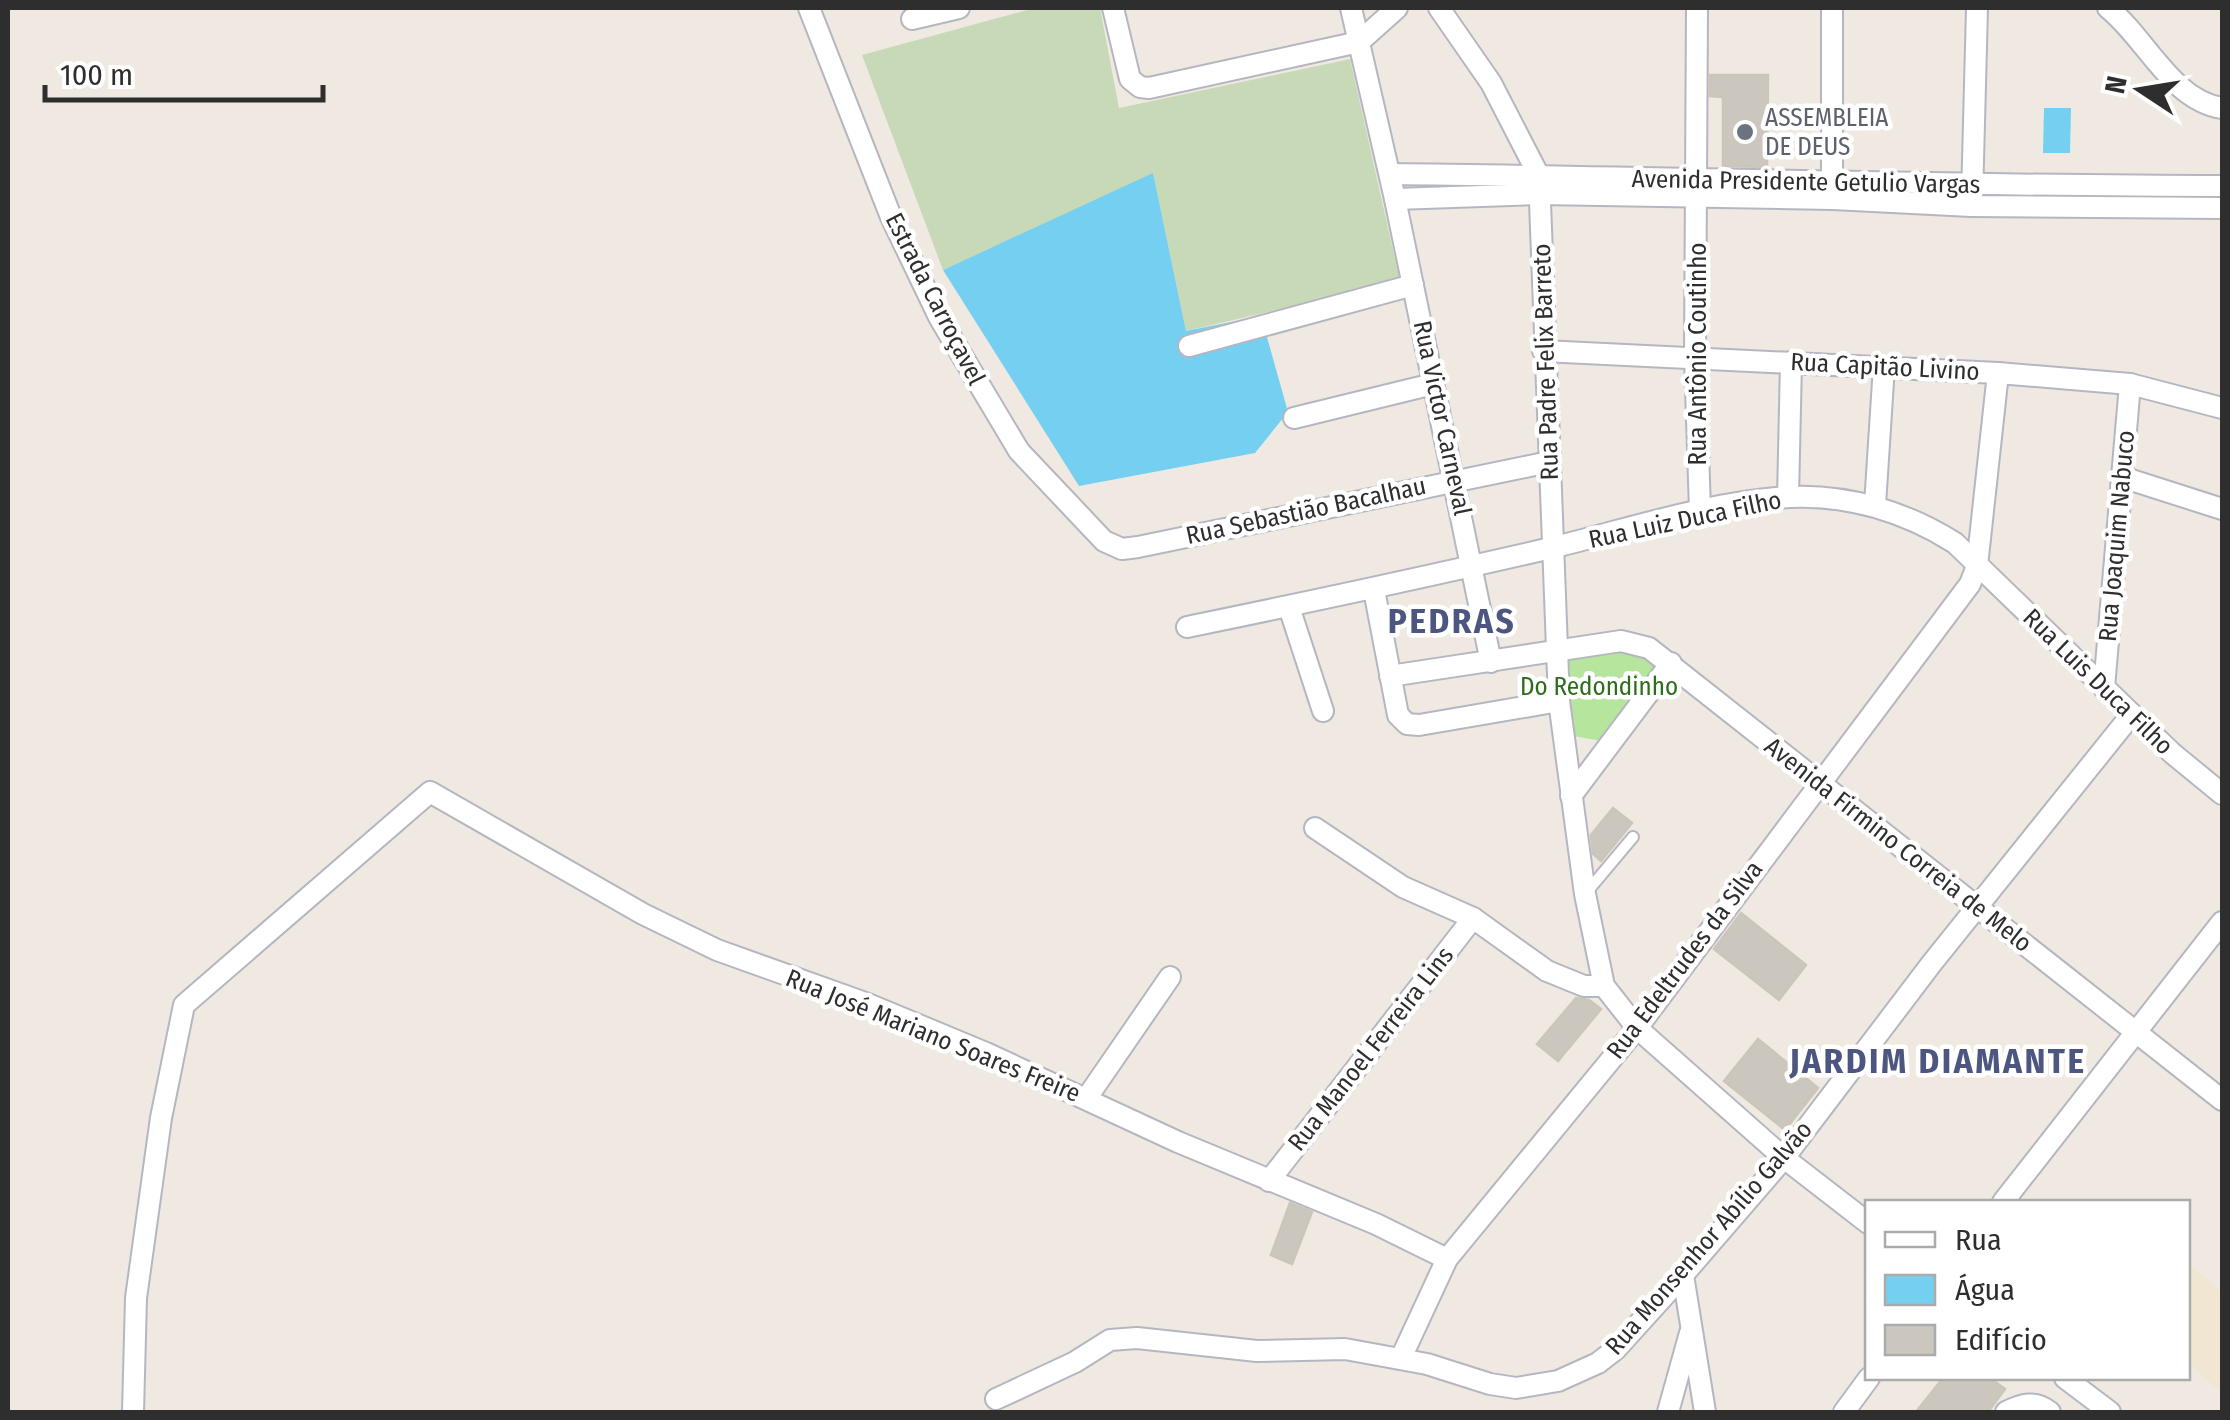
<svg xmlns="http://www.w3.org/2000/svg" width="2230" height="1420" viewBox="0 0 2230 1420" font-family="'Fira Sans Condensed',sans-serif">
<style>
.education{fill:#f0e6d1}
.green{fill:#b6e59e}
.cemetery{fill:#c8d9b8}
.water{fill:#75cff0}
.building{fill:#cbc7bf;stroke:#cbc5ba;stroke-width:2.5}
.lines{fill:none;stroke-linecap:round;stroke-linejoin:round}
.lane-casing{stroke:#b4b7c1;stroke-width:14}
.street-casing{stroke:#b4b7c1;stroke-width:24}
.lane{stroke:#fff;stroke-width:10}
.street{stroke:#fff;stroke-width:20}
.worship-dot{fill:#6b7280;stroke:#fff;stroke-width:4}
.labels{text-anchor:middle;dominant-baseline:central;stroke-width:9;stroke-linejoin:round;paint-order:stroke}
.worship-label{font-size:25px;fill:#5b616d;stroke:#fff;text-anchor:start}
.street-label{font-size:25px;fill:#2e2e2e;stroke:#fff}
.park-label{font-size:25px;fill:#2c6e1b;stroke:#fff}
.district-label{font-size:35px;font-weight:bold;letter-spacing:2.5px;fill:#4d5680;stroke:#fff}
</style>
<rect width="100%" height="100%" fill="#efe9e1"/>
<path class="education" d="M2188,1263L2222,1292V1392L2188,1364Z"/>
<path class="green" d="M1632,650L1662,666L1602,741L1567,735L1559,655Z"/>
<path class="cemetery" d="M1035,8H1100L1119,108L1350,59L1400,281L1186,331L1153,174L943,270L862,55Z"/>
<g class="water">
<path d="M2044,108H2071L2070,153H2043Z"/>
<path d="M1153,173L1186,331L1261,316L1288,412L1255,453L1079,486L943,270Z"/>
</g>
<g class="building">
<path d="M1710,75H1768L1767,167L1723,166V97L1710,96Z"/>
<path d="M1613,808L1632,823L1601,861L1593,854L1591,835Z"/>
<path d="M1741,913L1806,965L1779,1000L1714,949Z"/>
<path d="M1576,998L1589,1000L1601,1009L1558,1061L1537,1044Z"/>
<path d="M1758,1039L1818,1088L1785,1130L1724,1081Z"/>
<path d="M1290,1203L1312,1212L1292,1264L1271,1255Z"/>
<path d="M1943,1378H1990L2005,1389L1988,1412H1916Z"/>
</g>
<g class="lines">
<g class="lane-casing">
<path id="lane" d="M1586,893L1633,837"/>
</g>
<g class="street-casing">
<g id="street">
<path d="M809,8L891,217L939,317L1019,451L1104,541L1122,549L1138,547L1549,462"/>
<path d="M1113,8L1130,79L1140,87L1149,88L1359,42L1397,8"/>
<path d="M1351,8L1395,199L1491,662"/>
<path d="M1439,8L1491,83L1539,176L1559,701L1585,894L1604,986L1637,1028L1784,1158L1868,1223"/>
<path d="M1697,8L1695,357L1700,511"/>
<path d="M1832,8V192"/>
<path d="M2108,8C2146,38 2171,100 2222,108"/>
<path d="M912,19L959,8"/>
<path d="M1390,174C1668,177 1945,186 2222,186"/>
<path d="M1395,199L1540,194L1833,199L1971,206L2222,208"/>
<path d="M1972,199L1977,8"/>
<path d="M1189,346L1413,285"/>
<path d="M1543,351L1998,373L2130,384L2222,408"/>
<path d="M1294,418L1433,384"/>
<path d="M2122,477L2222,509"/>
<path d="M1788,497L1791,362"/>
<path d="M1875,505L1884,366"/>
<path d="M1374,590L1398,715L1407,724L1419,725L1559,701"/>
<path d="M1289,607L1323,711"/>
<path d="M1187,627C1309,602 1430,576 1551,548C1629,529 1709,502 1789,497C1848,494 1906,512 1955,543L2172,753L2222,794"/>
<path d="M1390,676L1621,641L1649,648L2222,1100"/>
<path d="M2104,688L2130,384"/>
<path d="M1571,796L1671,663"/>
<path d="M1315,828L1403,887L1473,918L1547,971L1584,986H1604"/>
<path d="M1086,1099L1170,977"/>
<path d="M1269,1181L1473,918"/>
<path d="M2003,1202L2222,922"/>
<path d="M1683,1275L1705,1412"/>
<path d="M1401,1358L1447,1259L1637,1028L1970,584L1977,566L1998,373"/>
<path d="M2065,1378L2110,1412"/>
<path d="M996,1399L1075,1362L1110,1340L1137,1338L1257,1351L1345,1349L1427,1364L1490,1384L1516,1388L1558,1381L1598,1363L1616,1349L1683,1275L1784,1158L1932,963L2132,714"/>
<path d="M133,1412L136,1298L161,1118L184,1005L430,792L643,914L717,950L868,1004L986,1053L1178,1142L1376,1224L1447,1259"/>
<path d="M1668,1412L1690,1333"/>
<path d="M1844,1412L1869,1378"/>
<path d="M2006,1412C2022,1404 2035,1400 2050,1412"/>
</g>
</g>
<use href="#lane" class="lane"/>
<use href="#street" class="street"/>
</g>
<circle class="worship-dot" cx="1745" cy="132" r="10"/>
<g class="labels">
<g class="worship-label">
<text x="1765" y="118">ASSEMBLEIA<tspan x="1765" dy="29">DE DEUS</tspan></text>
</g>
<g class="street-label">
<text transform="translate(1806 182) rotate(1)">Avenida Presidente Getulio Vargas</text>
<text transform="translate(935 299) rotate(63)">Estrada Carroçavel</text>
<text transform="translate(1698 354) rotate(-90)">Rua Antônio Coutinho</text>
<text transform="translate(1546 362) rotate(-92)">Rua Padre Felix Barreto</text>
<text transform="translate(1885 367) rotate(3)">Rua Capitão Livino</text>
<text transform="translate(1442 418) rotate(78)">Rua Victor Carneval</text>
<text transform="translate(1306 511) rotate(-12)">Rua Sebastião Bacalhau</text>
<text transform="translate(1685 520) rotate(-12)">Rua Luiz Duca Filho</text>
<text transform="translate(2117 536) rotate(-85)">Rua Joaquim Nabuco</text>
<text transform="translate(2098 682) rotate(44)">Rua Luis Duca Filho</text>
<text transform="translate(1898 845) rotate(38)">Avenida Firmino Correia de Melo</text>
<text transform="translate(1685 960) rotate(-53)">Rua Edeltrudes da Silva</text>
<text transform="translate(933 1036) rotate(22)">Rua José Mariano Soares Freire</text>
<text transform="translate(1371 1049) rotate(-52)">Rua Manoel Ferreira Lins</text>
<text transform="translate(1709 1238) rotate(-49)">Rua Monsenhor Abílio Galvão</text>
</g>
<g class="park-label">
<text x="1599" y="687">Do Redondinho</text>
</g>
<g class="district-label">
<text x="1452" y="621">PEDRAS</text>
<text x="1938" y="1061">JARDIM DIAMANTE</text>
</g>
</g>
<rect width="2230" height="1420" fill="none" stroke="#2e2e2e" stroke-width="20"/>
<rect x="1865" y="1200" width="325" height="180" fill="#ffffff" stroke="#ababab" stroke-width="2.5"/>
<rect x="1885" y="1232" width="50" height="15" fill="#ffffff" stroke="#ababab" stroke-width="2.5"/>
<text x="1955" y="1250" font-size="30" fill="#2e2e2e">Rua</text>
<rect x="1885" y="1275" width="50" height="30" fill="#75cff0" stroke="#ababab" stroke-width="2.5"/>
<text x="1955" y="1300" font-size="30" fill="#2e2e2e">Água</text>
<rect x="1885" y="1325" width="50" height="30" fill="#cbc7bf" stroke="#ababab" stroke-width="2.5"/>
<text x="1955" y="1350" font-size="30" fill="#2e2e2e">Edifício</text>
<g transform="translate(2140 90) rotate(282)" stroke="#ffffff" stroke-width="8" paint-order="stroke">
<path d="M0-8L18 38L0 25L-18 38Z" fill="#2e2e2e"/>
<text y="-15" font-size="28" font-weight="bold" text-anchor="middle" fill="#2e2e2e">N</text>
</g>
<path d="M45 85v15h278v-15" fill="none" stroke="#2e2e2e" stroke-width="5"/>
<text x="60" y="85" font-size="30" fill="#2e2e2e" stroke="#ffffff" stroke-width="8" paint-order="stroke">100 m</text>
</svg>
